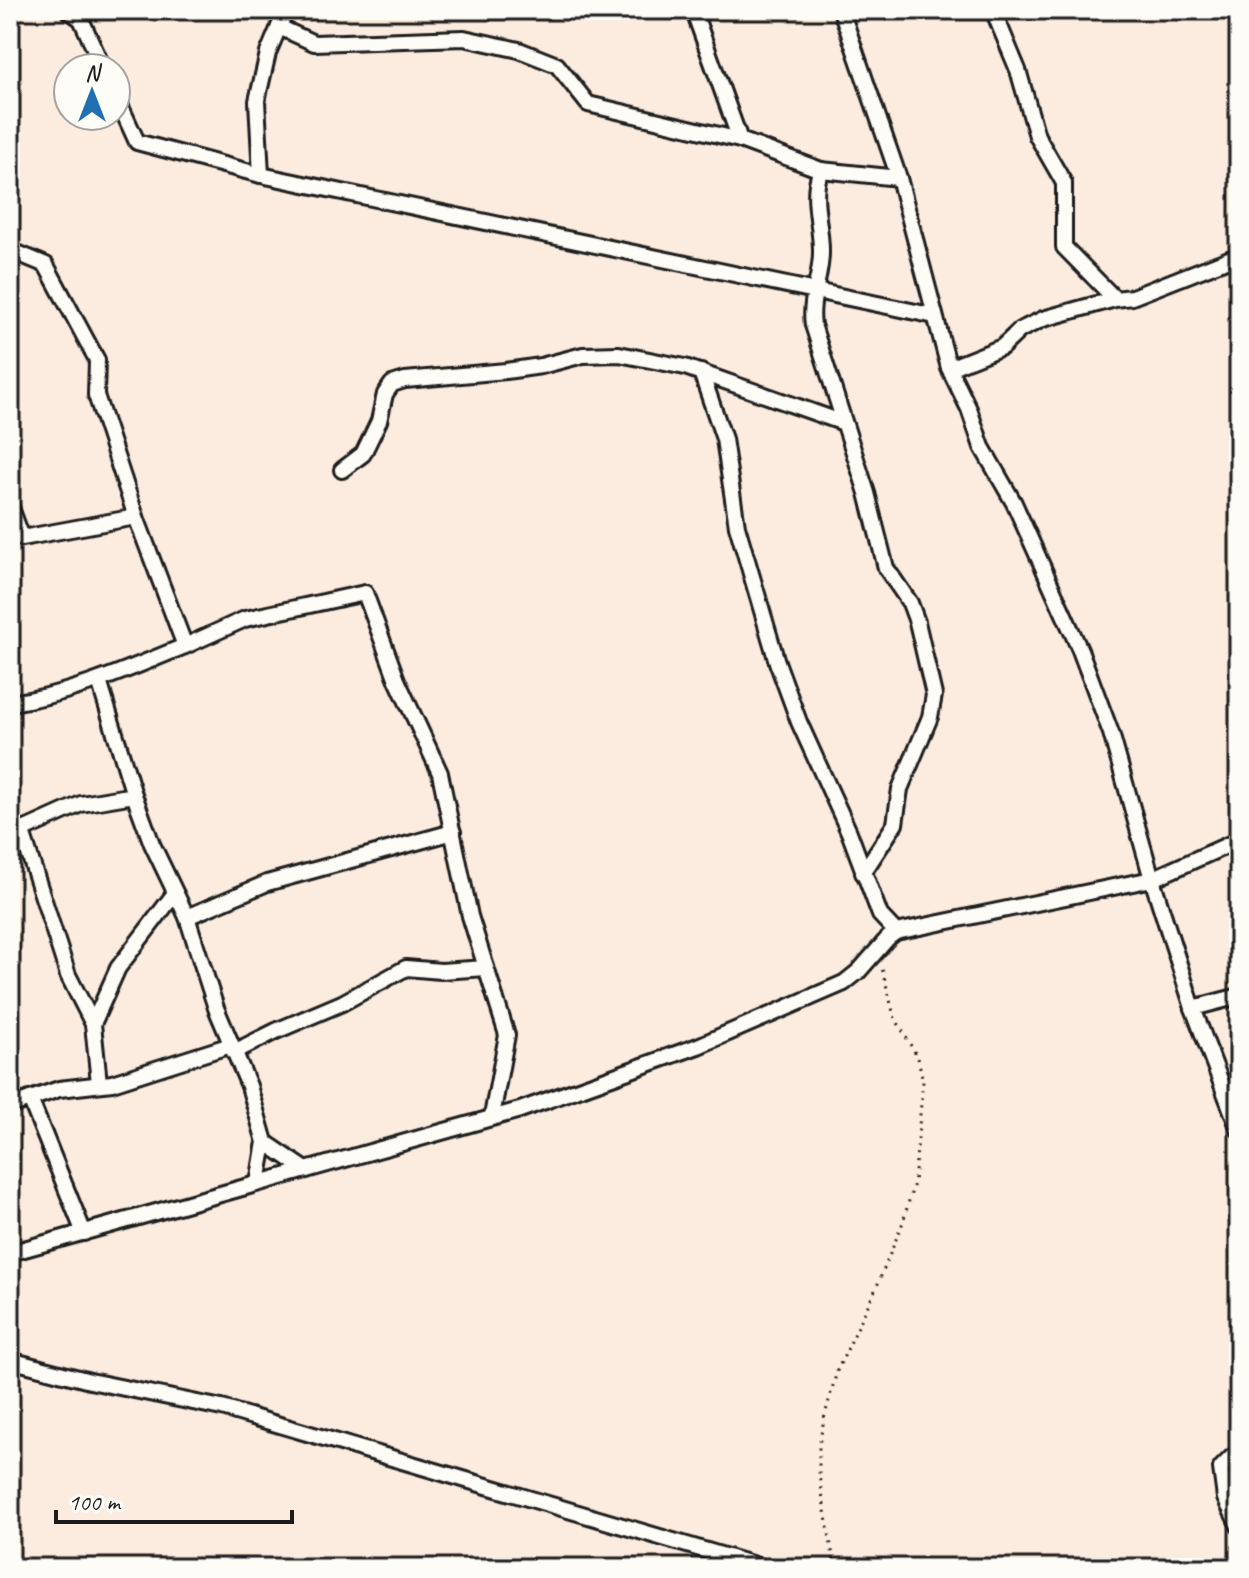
<svg xmlns="http://www.w3.org/2000/svg" width="1249" height="1578" viewBox="0 0 1249 1578" font-family="Caveat,sans-serif">
<style>
.lines{fill:none;stroke-linecap:round;stroke-linejoin:round}
.minor-casing{stroke:#1c1c1c;stroke-width:20}
.path{stroke:#1c1c1c;stroke-width:3;stroke-dasharray:2 6;stroke-linecap:butt}
.minor{stroke:#fdfcf7;stroke-width:14}
</style>
<rect width="100%" height="100%" fill="#fcecdf"/>
<filter id="ink" filterUnits="userSpaceOnUse"><feTurbulence type="fractalNoise" baseFrequency=".0125" numOctaves="2"/><feDisplacementMap in="SourceGraphic" scale="16" xChannelSelector="R" yChannelSelector="G"/><feConvolveMatrix kernelMatrix="1 2 1 2 8 2 1 2 1" color-interpolation-filters="sRGB"/></filter>
<g filter="url(#ink)">
<g class="lines">
<g class="minor-casing">
<g id="minor">
<path d="M68,10L81,19L103,68"/>
<path d="M841,10L899,178L949,368"/>
<path d="M993,10L1018,70L1037,136L1064,183V247L1115,299"/>
<path d="M694,12L740,140"/>
<path d="M279,27L314,43L464,38L519,50L557,65L588,104L740,140L821,170L899,178"/>
<path d="M116,96L137,142L261,175L935,316"/>
<path d="M821,170C810,195 821,223 821,250C822,276 809,298 813,325L867,493L886,568L910,603L917,622L934,695L930,717L900,789L895,824L863,873"/>
<path d="M261,175L257,101L268,53L286,10"/>
<path d="M10,250L46,265L97,360L96,395L136,517L185,646L245,619L365,593L397,680L440,773L470,916L507,1035L492,1116"/>
<path d="M1239,255L1132,297L1115,299L1043,319L1020,330L1002,347L949,368L969,409L982,447L1014,503L1080,650L1111,733L1152,879L1193,1008L1239,1130"/>
<path d="M701,372L724,439L737,526L777,662L799,722L849,832L880,915L896,932"/>
<path d="M342,470L363,454L379,421L385,394L392,384L405,380L506,371L541,366L583,355L619,354L685,367L844,423"/>
<path d="M10,505L22,538L136,517"/>
<path d="M99,681L134,795L152,844L187,917L216,1008L249,1086L265,1142L258,1183"/>
<path d="M10,703C71,695 128,669 185,646"/>
<path d="M21,829L68,975L93,1024"/>
<path d="M10,836L81,804L134,795"/>
<path d="M187,917L267,883L453,832"/>
<path d="M1193,1008L1239,996"/>
<path d="M234,1052L276,1031L342,1003L406,968L441,971L486,968"/>
<path d="M99,1083L93,1024L118,968L175,893"/>
<path d="M30,1099L84,1233"/>
<path d="M10,1106L59,1089L112,1083L231,1045"/>
<path d="M265,1142L306,1170"/>
<path d="M10,1253L520,1110L698,1046L844,983L859,971L888,938L896,932L1152,879L1239,840"/>
<path d="M10,1360L90,1381L222,1408L765,1568"/>
<path d="M1239,1455L1232,1457L1221,1468L1225,1498L1239,1526"/>
</g>
</g>
<path class="path" d="M835,1568L819,1476V1445L824,1419L837,1371L877,1286L903,1222L914,1183L923,1081L918,1058L894,1016L882,968"/>
<use href="#minor" class="minor"/>
</g>
</g>
<rect width="1249" height="1578" fill="none" stroke="#fdfcf7" stroke-width="40"/>
<rect x="20" y="20" width="1209" height="1538" fill="none" stroke="#1c1c1c" stroke-width="3" filter="url(#ink)"/>
<g transform="translate(92 92)"><circle r="38" fill="#fdfcf7" stroke="#a3a29f" stroke-width="2"/>
<path d="M0-6L14 30L0 20L-14 30Z" fill="#1f6fb2"/>
<text y="-12" font-size="22" font-weight="bold" text-anchor="middle" fill="#1c1c1c">N</text>
</g>
<path d="M56 1510v12h236v-12" fill="none" stroke="#1c1c1c" stroke-width="4"/>
<text x="68" y="1510" font-size="24" fill="#1c1c1c" stroke="#fdfcf7" stroke-width="6" paint-order="stroke">100 m</text>
</svg>
